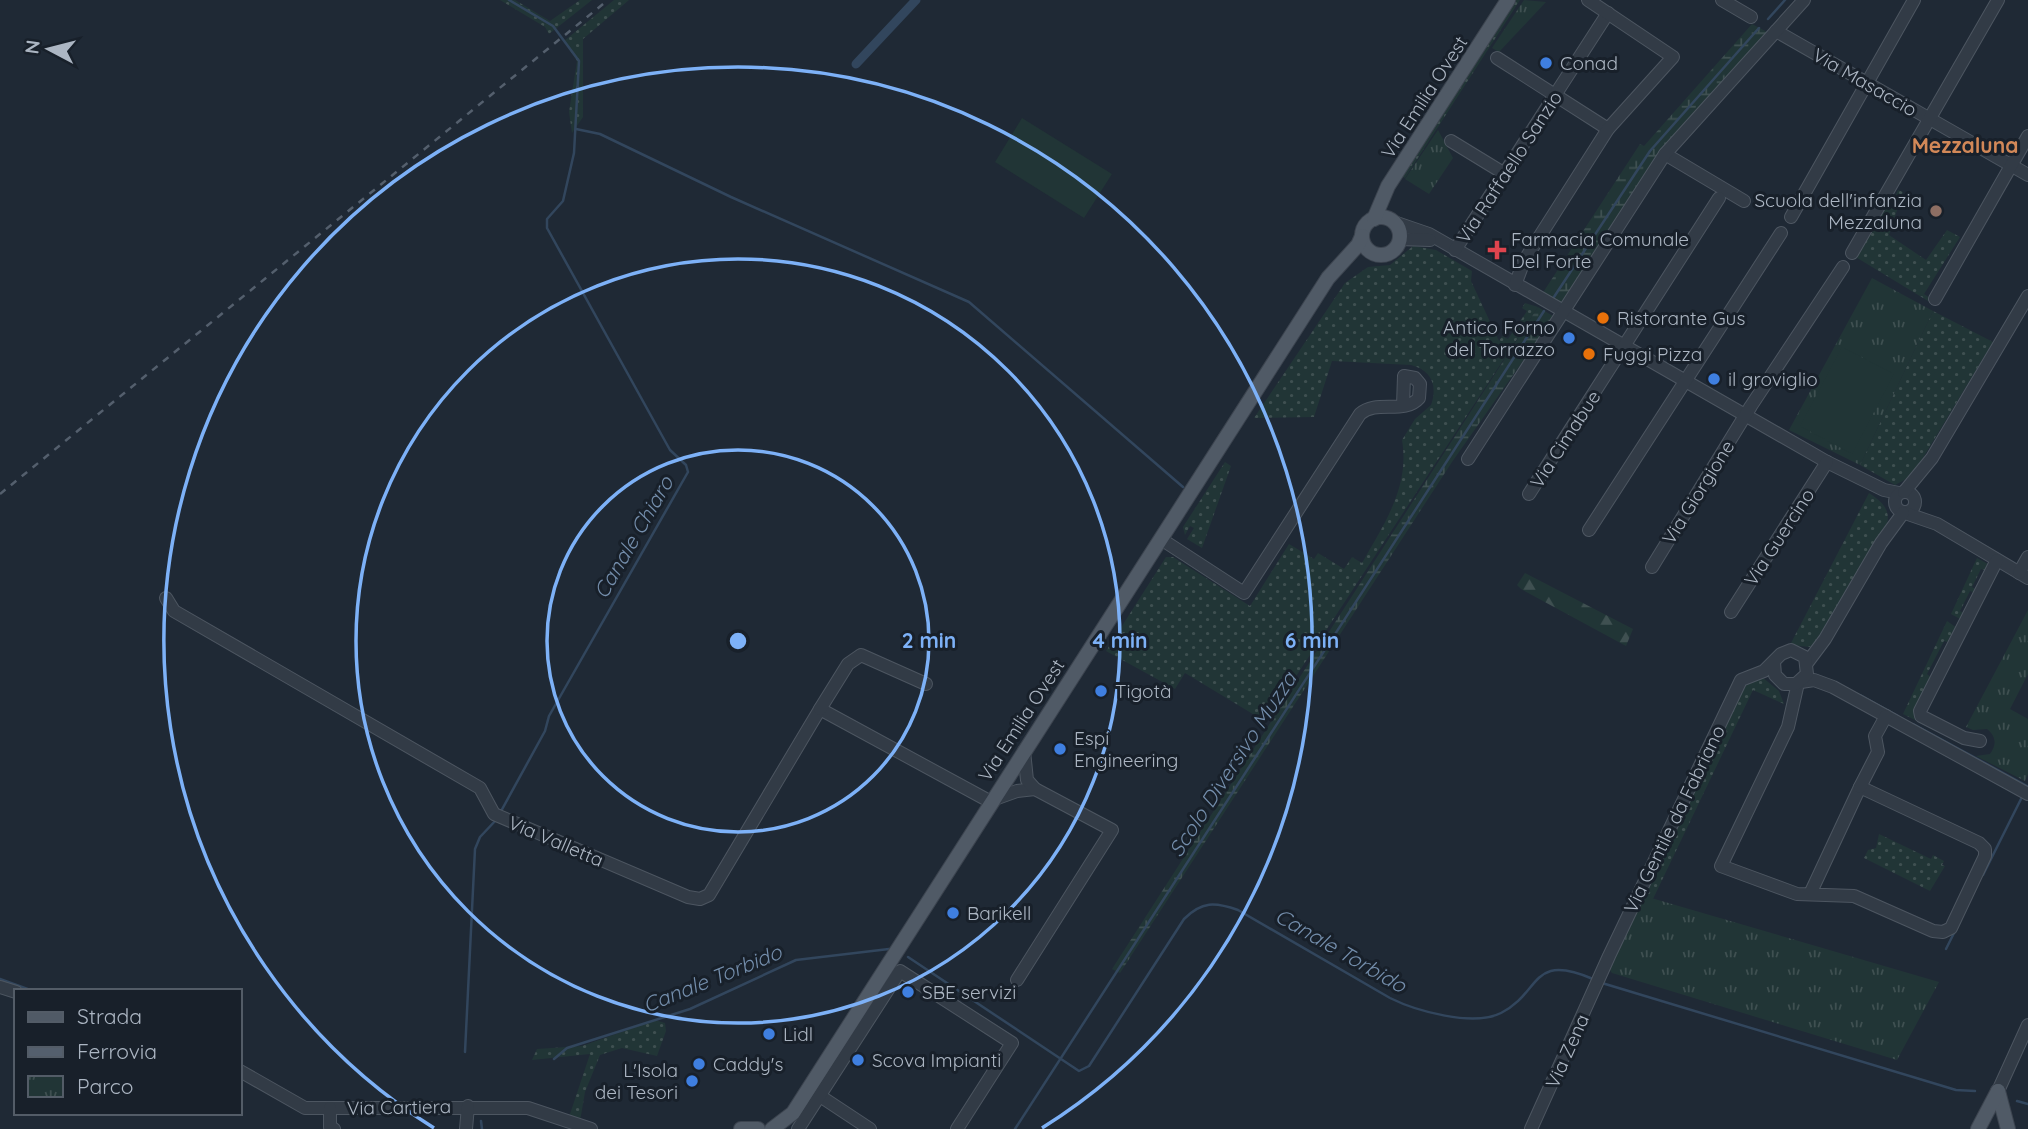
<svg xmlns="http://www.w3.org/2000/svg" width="2028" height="1129" viewBox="0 0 2028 1129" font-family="Quicksand,sans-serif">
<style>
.grass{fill:url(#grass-dots)}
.forest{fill:url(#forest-firs)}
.wetland{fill:url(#wetland-marsh)}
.park{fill:url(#park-tufts)}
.pitch{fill:#213536}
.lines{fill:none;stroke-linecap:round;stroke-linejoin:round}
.stream{stroke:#32465d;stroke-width:2.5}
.canal{stroke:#32465d;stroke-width:9}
.minor-casing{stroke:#4d5661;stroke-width:14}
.major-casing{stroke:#3c444f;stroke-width:16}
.minor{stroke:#323b46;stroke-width:12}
.major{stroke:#505a66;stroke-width:14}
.rail{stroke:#545f6d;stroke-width:2.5;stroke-dasharray:7 7;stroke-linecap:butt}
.ring{fill:none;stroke:#7db1f7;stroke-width:3.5}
.shop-dot{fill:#3f7fe0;stroke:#18202a;stroke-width:2.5}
.education-dot{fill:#8d6e63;stroke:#18202a;stroke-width:2.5}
.health-dot{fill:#e0444e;stroke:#18202a;stroke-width:2.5}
.food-dot{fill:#e8710a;stroke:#18202a;stroke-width:2.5}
.labels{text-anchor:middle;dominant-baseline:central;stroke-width:6;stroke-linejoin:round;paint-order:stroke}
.poi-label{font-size:19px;fill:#acb6c3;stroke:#18202a;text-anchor:start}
.street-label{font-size:19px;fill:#acb6c3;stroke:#18202a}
.neighbourhood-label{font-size:21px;font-weight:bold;fill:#d28858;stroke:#18202a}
.water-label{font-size:21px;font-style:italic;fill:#748eac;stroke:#18202a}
.centre{fill:#7db1f7;stroke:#18202a;stroke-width:3.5}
.ring-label{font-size:21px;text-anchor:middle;font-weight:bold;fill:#7db1f7;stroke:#18202a;stroke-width:6;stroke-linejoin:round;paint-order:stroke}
</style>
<defs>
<pattern id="grass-dots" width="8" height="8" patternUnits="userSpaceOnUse" patternTransform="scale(1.75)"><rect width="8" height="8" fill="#213536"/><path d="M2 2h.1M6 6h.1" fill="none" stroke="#3f5051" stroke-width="1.8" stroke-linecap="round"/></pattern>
<pattern id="forest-firs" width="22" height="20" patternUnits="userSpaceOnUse" patternTransform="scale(1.75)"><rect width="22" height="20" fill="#213536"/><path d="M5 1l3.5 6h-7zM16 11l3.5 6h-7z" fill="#3f5051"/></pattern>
<pattern id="wetland-marsh" width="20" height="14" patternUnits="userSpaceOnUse" patternTransform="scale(1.75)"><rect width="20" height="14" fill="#213536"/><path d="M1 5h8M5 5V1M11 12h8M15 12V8" fill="none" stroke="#3f5051"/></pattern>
<pattern id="park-tufts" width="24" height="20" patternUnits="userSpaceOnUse" patternTransform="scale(1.75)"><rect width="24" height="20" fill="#213536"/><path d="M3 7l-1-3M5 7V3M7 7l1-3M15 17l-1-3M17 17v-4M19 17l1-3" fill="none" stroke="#3f5051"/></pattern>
</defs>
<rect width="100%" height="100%" fill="#1f2935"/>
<g class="grass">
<path d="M500,0H515L550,21L580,0H592L549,34L545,27Z"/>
<path d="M614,0H629L583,39V117L572,133L569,112L577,61L564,41Z"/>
<path d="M1514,0H1520L1405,178L1401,176Z"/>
<path d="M1898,190L1903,192L1889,235L1926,260L1947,230L1960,237L1924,294L1930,298L1928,301L1854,256L1888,196L1894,199Z"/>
<path d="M1413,246L1436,250L1472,271L1471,281L1499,341L1502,336L1508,339L1527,311L1522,308L1525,303L1538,307L1266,722L1185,673L1175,689L1106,651L1166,557H1173L1250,606L1289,544L1314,559L1318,553L1344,569L1352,557L1362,563C1384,524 1410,487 1402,440L1415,419L1431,405C1438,385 1431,370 1411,365L1332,361L1314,417L1254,418L1345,283L1368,267L1390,265Z"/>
<path d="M1933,311L1993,342L1912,476L1895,485L1860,465Z"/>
<path d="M1225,462L1231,466L1202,548L1187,539L1194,528L1190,526L1185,535L1183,527Z"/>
<path d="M1869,493C1883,502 1892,511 1886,528L1820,637L1810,647L1790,645Z"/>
<path d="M1977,558L1990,565L1987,571L1981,569L1972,587L1977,590L1975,593L1970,591L1960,611L1965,614L1960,619L1951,614Z"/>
<path d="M1947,621L1957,628H1955L1947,642L1944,641L1927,674L1932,678L1919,722L1903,714Z"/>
<path d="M1762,677L1779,691L1784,704L1753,690L1653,899L1641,895L1741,686Z"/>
<path d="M1879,834L1931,859L1933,855L1944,861L1942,865L1945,866L1930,891L1864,858L1868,850L1876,848Z"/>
<path d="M655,1020L665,1023L666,1031L657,1056L622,1048L600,1055L585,1092L580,1121L569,1117L590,1054L532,1060L537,1049L582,1046Z"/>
</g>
<path class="forest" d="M1525,573L1633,629L1626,646L1521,589L1517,585Z"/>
<g class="wetland">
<path d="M1752,24L1769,33L1675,139L1560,305L1542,294L1640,144L1644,146Z"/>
<path d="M1538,307L1553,316L1548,325L1452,462L1120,973L1112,969Z"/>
</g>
<g class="park">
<path d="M1524,0L1546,2L1499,52L1492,48Z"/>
<path d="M1438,130L1453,158L1429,194L1405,179Z"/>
<path d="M1872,278L1933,311L1860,465L1789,430Z"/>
<path d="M2028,610V674L2010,709L2028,719V774L2025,781L1976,756L1990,754C1997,745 1996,736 1987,729L1973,730L1966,727Z"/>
<path d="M1641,895L1939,982L1897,1060L1612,973L1609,969Z"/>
</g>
<g class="pitch">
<path d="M1022,118L1112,174L1084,218L995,162Z"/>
<path d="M1842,347L1894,374L1852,454L1800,426Z"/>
</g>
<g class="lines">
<g class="stream">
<path d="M1768,19L1785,0"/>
<path d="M576,129L600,134L731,197L969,302L1183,487"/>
<path d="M1552,300L1650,151L1759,28"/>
<path d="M1860,695L1898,716"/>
<path d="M1913,724L2027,786"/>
<path d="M500,813L545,731L549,716L688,472L686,465L670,450L547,228V219L563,201L574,153L579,61L553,26L509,0"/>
<path d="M1983,875L2022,797"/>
<path d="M1946,949L1955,931"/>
<path d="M908,957L1079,1071L1089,1066L1184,919C1202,901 1215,902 1238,910L1390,998C1416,1011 1473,1027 1501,1013C1542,992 1530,952 1593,979"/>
<path d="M0,979L33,991"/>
<path d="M1602,983L1956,1090L1975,1091"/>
<path d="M465,1052L475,849L480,837L497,819"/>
<path d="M554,1059L567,1048L690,1009L796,960L889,949"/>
<path d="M2017,1101L2028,1104"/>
<path d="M481,1121L482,1129"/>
<path d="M1015,1129L1544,311"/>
</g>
<path class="canal" d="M856,64L916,0"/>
<g class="minor-casing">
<g id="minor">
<path d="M1722,0L1751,17"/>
<path d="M1776,31L2028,175"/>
<path d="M1497,58L1608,129"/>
<path d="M1451,141L1505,174"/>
<path d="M1665,154L1744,201"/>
<path d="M1791,217L1914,0"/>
<path d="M1394,222L1429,234L1827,462L1884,490L1899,493"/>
<path d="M1399,239L1430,240"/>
<path d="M1455,250L1608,13"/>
<path d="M1852,253L1998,0"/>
<path d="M1515,285L1524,261L1608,129L1673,57L1588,0"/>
<path d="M1935,299L2028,136"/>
<path d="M1468,459L1665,154L1804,0"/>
<circle cx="1905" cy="502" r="10"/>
<path d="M1904,492L1932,458L2028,296"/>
<path d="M1529,494L1719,198"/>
<path d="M1905,513L1937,524L2028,578"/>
<path d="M1589,530L1781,233"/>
<path d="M1161,539L1244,593L1360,414C1377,399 1404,415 1419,398L1420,384L1415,378L1404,376L1403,406"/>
<path d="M1652,567L1751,406L1843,267"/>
<path d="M2019,573L2028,557"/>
<path d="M166,598L174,611L480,788L494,814L688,897L700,899L709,895L820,709L991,802"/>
<path d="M1731,612L1827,462"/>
<path d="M1807,663L1825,639L1881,543L1903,513"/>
<path d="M1801,682L1814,680L1833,687L2028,794"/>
<path d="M1798,683L1788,727L1721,866L1797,894L1854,896L1933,931L1943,932L1951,928L1985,856V849L1979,843L1860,787L1810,894"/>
<path d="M820,709L848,664L861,655L926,684"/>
<path d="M1980,741L1964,738L1921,716L1920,711L1997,560"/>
<path d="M1860,787L1878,752L1875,736L1886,716"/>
<path d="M992,800L1017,791L1035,789"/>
<path d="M1017,980L1112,830L1035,789L1027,780L1024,751"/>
<path d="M0,987L16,992"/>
<path d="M240,1071L305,1108H528L591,1129"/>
<path d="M1998,1091L2028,1025"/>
<path d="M820,1096L870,1129"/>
<path d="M330,1108V1127L334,1129"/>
<path d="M466,1129L468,1106"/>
<path d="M798,1129L900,971L1012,1043L957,1129"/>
<path d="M1531,1129L1609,956L1741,680L1764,671L1781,654L1791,650L1805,657L1807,674L1796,684H1784L1775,675L1774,662"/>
</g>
</g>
<g class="major-casing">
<g id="major">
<circle cx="1381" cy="236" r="19"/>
<path d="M1374,219L1388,186L1508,0"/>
<path d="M1998,1091L2008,1129"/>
<path d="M741,1129H758"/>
<path d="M772,1129L793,1113L1328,278L1358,245L1362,236"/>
<path d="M1978,1129L1998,1091"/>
</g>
</g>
<use href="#minor" class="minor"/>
<use href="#major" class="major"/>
<path class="rail" d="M0,494L608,0"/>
</g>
<g class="ring">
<circle cx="738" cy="641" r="191"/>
<circle cx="738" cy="641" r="382"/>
<path d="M434 1128A574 574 0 1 1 1042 1128"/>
</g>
<g class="shop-dot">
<circle cx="1546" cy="63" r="7"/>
<circle cx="1569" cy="338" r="7"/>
<circle cx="1714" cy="379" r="7"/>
<circle cx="1101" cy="691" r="7"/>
<circle cx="1060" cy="749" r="7"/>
<circle cx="953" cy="913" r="7"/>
<circle cx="908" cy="992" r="7"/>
<circle cx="769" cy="1034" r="7"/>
<circle cx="858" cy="1060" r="7"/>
<circle cx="699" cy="1064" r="7"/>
<circle cx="692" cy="1081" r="7"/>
</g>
<circle class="education-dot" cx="1936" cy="211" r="7"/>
<path class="health-dot" d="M1493.5 239.5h7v7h7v7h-7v7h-7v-7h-7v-7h7z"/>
<g class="food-dot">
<circle cx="1603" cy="318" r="7"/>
<circle cx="1589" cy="354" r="7"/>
</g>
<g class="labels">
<g class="poi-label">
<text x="1560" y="63">Conad</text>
<text x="1922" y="200" text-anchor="end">Scuola dell'infanzia<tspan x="1922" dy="22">Mezzaluna</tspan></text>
<text x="1511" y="239">Farmacia Comunale<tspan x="1511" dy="22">Del Forte</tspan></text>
<text x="1617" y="318">Ristorante Gus</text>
<text x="1555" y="327" text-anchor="end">Antico Forno<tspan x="1555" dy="22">del Torrazzo</tspan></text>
<text x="1603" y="354">Fuggi Pizza</text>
<text x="1728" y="379">il groviglio</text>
<text x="1115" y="691">Tigotà</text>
<text x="1074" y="738">Espi<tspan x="1074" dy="22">Engineering</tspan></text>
<text x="967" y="913">Barikell</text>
<text x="922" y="992">SBE servizi</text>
<text x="783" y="1034">Lidl</text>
<text x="872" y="1060">Scova Impianti</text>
<text x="713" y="1064">Caddy's</text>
<text x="678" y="1070" text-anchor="end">L'Isola<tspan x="678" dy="22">dei Tesori</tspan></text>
</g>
<g class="street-label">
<text transform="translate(1865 82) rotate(30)">Via Masaccio</text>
<text transform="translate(1424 97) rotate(-57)">Via Emilia Ovest</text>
<text transform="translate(1509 167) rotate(-57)">Via Raffaello Sanzio</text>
<text transform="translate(1565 439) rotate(-57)">Via Cimabue</text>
<text transform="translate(1698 492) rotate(-58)">Via Giorgione</text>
<text transform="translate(1779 537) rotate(-57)">Via Guercino</text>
<text transform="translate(1021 720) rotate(-57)">Via Emilia Ovest</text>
<text transform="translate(1674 819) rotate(-64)">Via Gentile da Fabriano</text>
<text transform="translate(556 841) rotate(23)">Via Valletta</text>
<text transform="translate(1567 1051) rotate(-66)">Via Zena</text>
<text transform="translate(399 1107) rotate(-1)">Via Cartiera</text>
</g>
<g class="neighbourhood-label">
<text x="1965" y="145">Mezzaluna</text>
</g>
<g class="water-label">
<text transform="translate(633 537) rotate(-60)">Canale Chiaro</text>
<text transform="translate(1232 764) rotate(-57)">Scolo Diversivo Muzza</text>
<text transform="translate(1341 950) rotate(30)">Canale Torbido</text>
<text transform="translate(712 978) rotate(-22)">Canale Torbido</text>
</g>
</g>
<circle cx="738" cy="641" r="10" class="centre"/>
<g class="ring-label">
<text x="929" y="648">2 min</text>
<text x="1120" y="648">4 min</text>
<text x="1312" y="648">6 min</text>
</g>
<rect x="14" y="989" width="228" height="126" fill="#18202a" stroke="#535c67" stroke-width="2"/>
<rect x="28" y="1012" width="35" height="10" fill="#505a66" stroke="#535c67" stroke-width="2"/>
<text x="77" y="1024" font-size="21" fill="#acb6c3">Strada</text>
<rect x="28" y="1047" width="35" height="10" fill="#545f6d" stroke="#535c67" stroke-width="2"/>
<text x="77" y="1059" font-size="21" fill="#acb6c3">Ferrovia</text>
<rect x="28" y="1076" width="35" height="21" fill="url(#park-tufts)" stroke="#535c67" stroke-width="2"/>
<text x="77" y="1094" font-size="21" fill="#acb6c3">Parco</text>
<g transform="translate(49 49) rotate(277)" stroke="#18202a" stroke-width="5" paint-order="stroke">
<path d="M0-5L12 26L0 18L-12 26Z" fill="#acb6c3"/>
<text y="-10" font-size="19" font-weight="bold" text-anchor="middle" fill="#acb6c3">N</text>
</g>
</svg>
